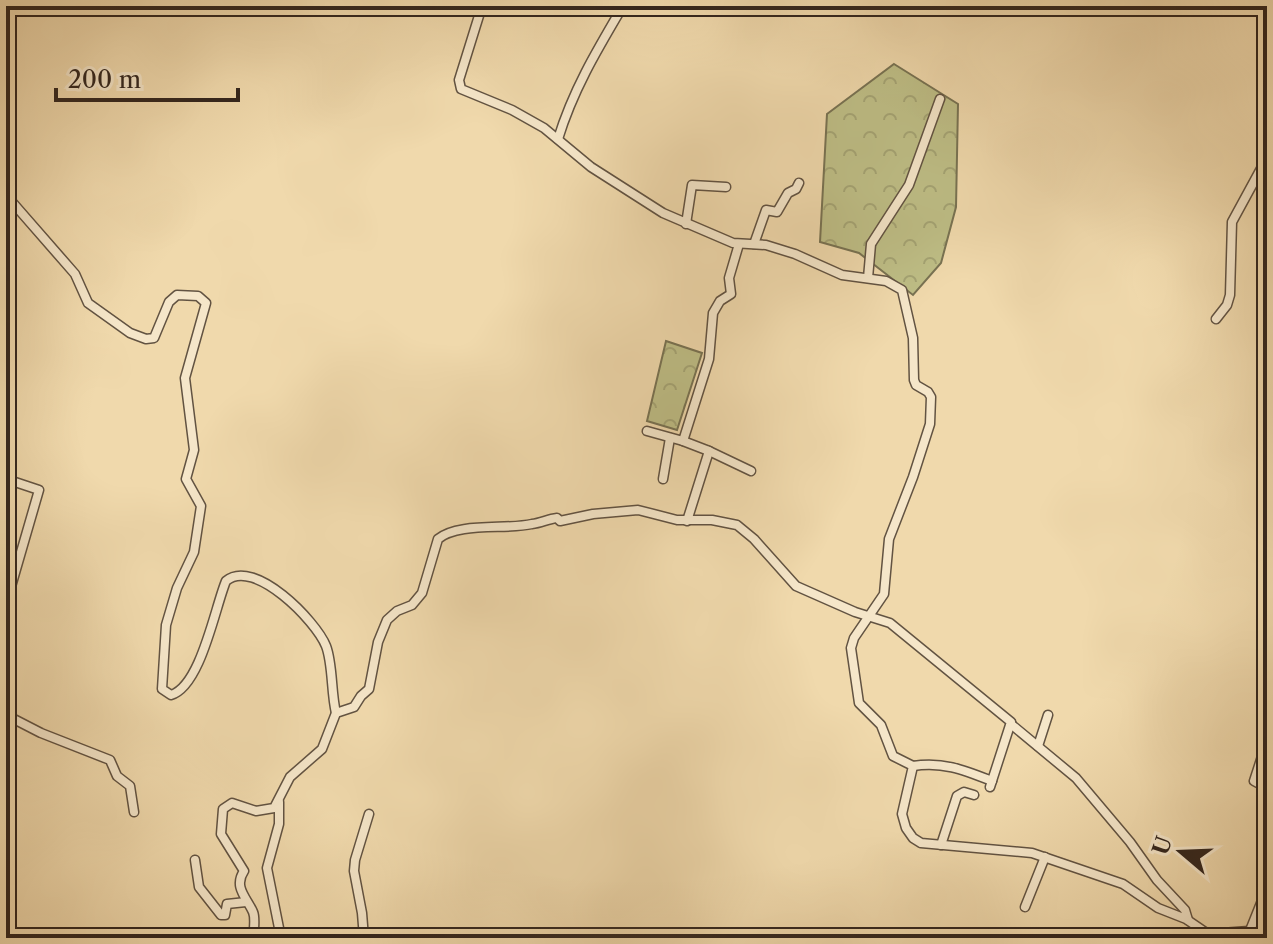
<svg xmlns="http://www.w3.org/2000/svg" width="1273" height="944" viewBox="0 0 1273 944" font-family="'Libre Caslon Text',serif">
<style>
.forest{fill:url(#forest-crowns);stroke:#787252;stroke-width:2}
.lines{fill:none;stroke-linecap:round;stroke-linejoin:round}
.minor-casing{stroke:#625342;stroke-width:11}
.minor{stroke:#f5e6c9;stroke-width:8}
</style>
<defs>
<pattern id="forest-crowns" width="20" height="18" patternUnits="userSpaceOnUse" patternTransform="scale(2)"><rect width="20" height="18" fill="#bebe86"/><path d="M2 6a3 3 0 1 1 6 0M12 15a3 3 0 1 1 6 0" fill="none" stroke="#a4a373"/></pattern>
</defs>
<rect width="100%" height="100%" fill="#f0d9ac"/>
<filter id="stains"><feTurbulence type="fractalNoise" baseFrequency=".0025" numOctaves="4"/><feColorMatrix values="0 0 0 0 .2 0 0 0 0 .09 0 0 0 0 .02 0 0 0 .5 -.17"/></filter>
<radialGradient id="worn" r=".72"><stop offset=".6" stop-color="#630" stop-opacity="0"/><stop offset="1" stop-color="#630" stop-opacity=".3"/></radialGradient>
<g class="forest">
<path d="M894,64L958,104L956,207L941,263L913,295L859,253L820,242L827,114Z"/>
<path d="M666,341L702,353L677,430L647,421Z"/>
</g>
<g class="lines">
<g class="minor-casing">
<g id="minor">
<path d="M482,6L459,80L461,89L512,110L544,128L591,167L663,213L733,243L766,245L795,254L842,275L886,281L902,290L913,338L914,380L916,385L928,392L931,397L930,424L913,477L889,539L884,594L854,638L851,648L859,703L881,725L893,756L913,766L902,814L906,828L913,838L921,843L1032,853L1123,884L1158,908L1186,919L1208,934L1249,931"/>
<path d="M558,139C573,90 597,50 623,6"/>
<path d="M6,195L75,274L88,303L130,333L146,339L154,338L169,302L177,295L198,296L206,303L185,378L194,450L186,479L201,506L194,552L177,588L166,625L162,689L171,695C201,686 215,607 226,581C254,557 316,621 326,646C333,664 331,693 336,713"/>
<path d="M686,224L692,185L726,187"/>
<path d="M754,244L766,210L777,212L788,193L796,189L799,183"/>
<path d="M868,278L871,244L909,185L940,99"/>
<path d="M1216,319L1227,305L1230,295L1232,222L1263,165L1267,167"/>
<path d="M647,431L683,441"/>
<path d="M709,451L751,471"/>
<path d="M6,479L39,490L6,604"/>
<path d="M663,479L670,438"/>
<path d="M687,521L709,451L683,441L709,359L713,313L720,301L731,294L729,278L739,244"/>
<path d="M6,715L41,733L110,760L117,776L130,786L134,812"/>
<path d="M1012,725L1076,778L1130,842L1157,880L1185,910L1188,920"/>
<path d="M1267,741L1254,781L1267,788"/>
<path d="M1038,746L1048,715"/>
<path d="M913,766C942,761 964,770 992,781"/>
<path d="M279,802V824L267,868L281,938"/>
<path d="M941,845L957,796L964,792L974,795"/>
<path d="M195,860L199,887L221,915H225L227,904L246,902"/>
<path d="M1025,907L1045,857"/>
<path d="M254,938C253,930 256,919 253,912C247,898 233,887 244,871L221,834L223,809L232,803L256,811L274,808L290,777L322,749L336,713L354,707L361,696L369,689L378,642L387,620L397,611L412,605L422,593L438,539C458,522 506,530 532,524C541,523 548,519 557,518L560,521L593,514L638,510L677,520H712L737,525L754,539L796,586L855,612L890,623L1011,722L990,787"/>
<path d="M364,938L362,913L354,871L355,860L369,814"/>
<path d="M1247,938L1267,888"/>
</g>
</g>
<use href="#minor" class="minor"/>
</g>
<rect width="1273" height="944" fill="none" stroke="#f0d9ac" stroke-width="32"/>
<rect x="8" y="8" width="1257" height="928" fill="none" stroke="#33261e" stroke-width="4"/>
<rect x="16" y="16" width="1241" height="912" fill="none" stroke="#33261e" stroke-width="2"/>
<g transform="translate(1181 852) rotate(289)" stroke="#f5e6c9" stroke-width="6" paint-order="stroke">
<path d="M0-6L14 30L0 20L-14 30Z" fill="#33261e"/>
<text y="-12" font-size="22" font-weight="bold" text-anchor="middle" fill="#33261e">U</text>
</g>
<path d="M56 88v12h182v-12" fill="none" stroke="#33261e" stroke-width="4"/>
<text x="68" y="88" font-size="24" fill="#33261e" stroke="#f5e6c9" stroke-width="6" paint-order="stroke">200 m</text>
<rect width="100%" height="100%" filter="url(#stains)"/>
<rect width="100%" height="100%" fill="url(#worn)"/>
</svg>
